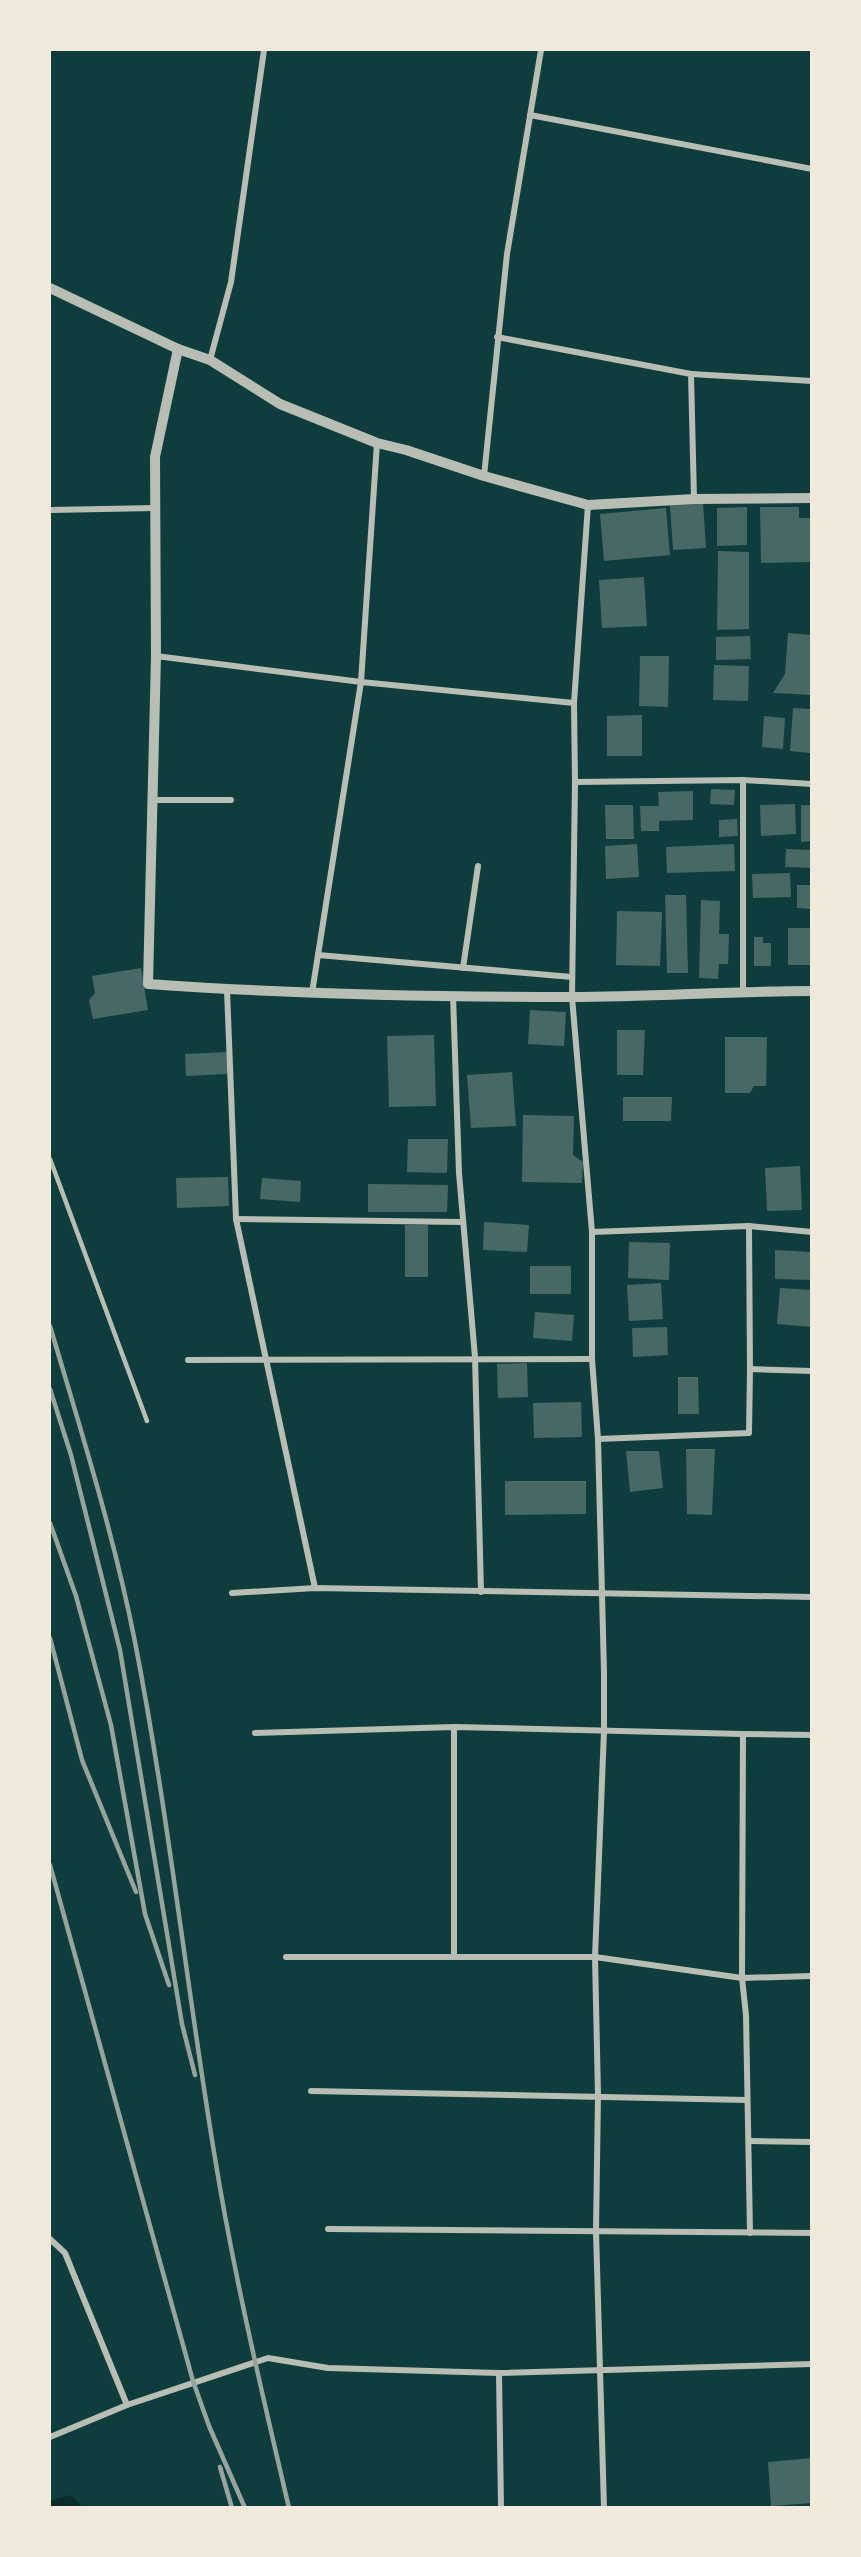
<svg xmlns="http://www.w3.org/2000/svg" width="861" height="2557" viewBox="0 0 861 2557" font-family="Karla,sans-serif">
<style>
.water{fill:#0a2a2b}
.building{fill:#486865}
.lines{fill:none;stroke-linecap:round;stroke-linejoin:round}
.service{stroke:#b8beb3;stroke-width:4.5}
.minor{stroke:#b8beb3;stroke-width:6}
.tertiary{stroke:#b8beb3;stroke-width:10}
.rail{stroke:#97a49c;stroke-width:4.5}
</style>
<rect width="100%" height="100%" fill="#0f3d3e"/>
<path class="water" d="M70,2495L83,2507H50V2501Z"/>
<g class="building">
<path d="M703,502L706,548L673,550L670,505Z"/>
<path d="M747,507V545L717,546V508Z"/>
<path d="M760,507H799V518H810L811,562L761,563Z"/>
<path d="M666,508L670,555L604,561L600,514Z"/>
<path d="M718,551L749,552V629L717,630Z"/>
<path d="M644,577L647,626L602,628L599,580Z"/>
<path d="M788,633L812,635V695L773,693L785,674Z"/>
<path d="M750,636L751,659L716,660V637Z"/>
<path d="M640,656H669L668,707L639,706Z"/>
<path d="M714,665L749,666L748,701L713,700Z"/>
<path d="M793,708L812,709L810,753L790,751Z"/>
<path d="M642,715V756H607V716Z"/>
<path d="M764,716L785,718L783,749L762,747Z"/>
<path d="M711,789L735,790L734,805L710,804Z"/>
<path d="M693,791V820L659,821V831H641L640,806H659L658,792Z"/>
<path d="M795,804L796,834L761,836L760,805Z"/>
<path d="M605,805H633L634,839H606Z"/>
<path d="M801,805H812V841L801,842Z"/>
<path d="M737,819L738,836L719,837V820Z"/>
<path d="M637,844L639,877L606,879L605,846Z"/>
<path d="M734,844L735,871L667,873L666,847Z"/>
<path d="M786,849L812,850V868L785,867Z"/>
<path d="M790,873L791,897L753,898L752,874Z"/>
<path d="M797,885H812V909L797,908Z"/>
<path d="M665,895H686L688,973H667Z"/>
<path d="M701,900L720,901L719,934H729L728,964H719L718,979L699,978Z"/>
<path d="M617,911L662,912L660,966L616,965Z"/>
<rect x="788" y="928" width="22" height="37"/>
<path d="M754,937H763V943H771V966H754Z"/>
<path d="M141,968L148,1010L93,1019L89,1000L95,993L92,976Z"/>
<path d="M530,1010L566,1012L564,1046L528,1044Z"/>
<path d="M617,1030H645L643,1075H617Z"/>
<path d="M434,1035L436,1106L389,1107L387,1036Z"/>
<path d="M725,1037H767L766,1086H754L750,1093H725Z"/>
<path d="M227,1052L228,1074L186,1076L185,1054Z"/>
<path d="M512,1072L516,1126L471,1128L467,1075Z"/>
<path d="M623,1097H672L671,1121H623Z"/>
<path d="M523,1115L574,1116L573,1155L583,1162L582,1183L522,1182Z"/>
<path d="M408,1139H448L447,1173L407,1172Z"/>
<path d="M800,1166L802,1210L767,1211L765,1168Z"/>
<path d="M228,1177L229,1206L177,1208L176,1178Z"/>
<path d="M262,1178L301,1181L300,1202L260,1199Z"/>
<path d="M368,1184L448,1185L447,1212H368Z"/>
<path d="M484,1222L529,1225L527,1252L483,1250Z"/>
<rect x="405" y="1225" width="23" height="52"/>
<path d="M629,1242L670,1243L669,1280L628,1278Z"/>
<path d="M775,1250L812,1252V1280L775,1279Z"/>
<rect x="530" y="1266" width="41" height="28"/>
<path d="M661,1283L663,1319L629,1321L627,1285Z"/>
<path d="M780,1288L812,1290V1327L777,1324Z"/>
<path d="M535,1312L574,1315L572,1341L533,1338Z"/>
<path d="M667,1327L668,1355L633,1357L632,1328Z"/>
<path d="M527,1363L528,1397L498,1398L497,1364Z"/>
<path d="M678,1377H698L699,1414H678Z"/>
<path d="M581,1402L582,1437L534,1438L533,1403Z"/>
<path d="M686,1449H715L712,1515L687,1514Z"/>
<path d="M626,1451H659L663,1488L630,1492Z"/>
<path d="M505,1481H586V1514L505,1515Z"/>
<path d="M812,2458V2503L771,2506L768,2462Z"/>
</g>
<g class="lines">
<path class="service" d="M50,1159L147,1421"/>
<g class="minor">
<path d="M530,115L812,169"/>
<path d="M497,337L691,374L694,499"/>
<path d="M210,360L231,282L264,50"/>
<path d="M691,374L812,381"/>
<path d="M484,476L507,254L541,50"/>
<path d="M588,505L574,703L575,782L572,997L592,1232V1359L598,1439L604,1672V1731L595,1957L598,2095L596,2231L604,2508"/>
<path d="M50,510L155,508"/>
<path d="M156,656L361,682L574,703"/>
<path d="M743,780L812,784"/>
<path d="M575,782L743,780V991"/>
<path d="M152,800H231"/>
<path d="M318,955L572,977"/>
<path d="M463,968L478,866"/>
<path d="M227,990L236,1219L315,1588"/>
<path d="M312,993L361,682L377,443"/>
<path d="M453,995L459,1173L475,1357L481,1592"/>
<path d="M236,1219L462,1222"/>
<path d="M749,1226L812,1232"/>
<path d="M592,1232L749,1226L750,1369"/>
<path d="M188,1360L592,1359"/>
<path d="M598,1439L749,1433L750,1369L812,1371"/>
<path d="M232,1593L315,1588L812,1597"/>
<path d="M255,1733L454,1727L743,1734L742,1978L746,2015L750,2233"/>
<path d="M743,1734L812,1735"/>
<path d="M286,1957H595L742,1978L812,1976"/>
<path d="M454,1957V1727"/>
<path d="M311,2091L747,2100"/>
<path d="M750,2141L812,2142"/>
<path d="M328,2229L812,2233"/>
<path d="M50,2239L65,2253L127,2405"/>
<path d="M499,2373L501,2508"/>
<path d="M50,2437L127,2405L268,2358L328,2368L499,2373L812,2364"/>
</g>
<g class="tertiary">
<path d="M50,288L178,349L210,360L280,404L377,443L406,450L484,476L588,505L694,499L812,498"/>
<path d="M178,349L155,457L156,656L148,984C288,994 430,997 571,997C651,997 731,991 812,991"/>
</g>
<g class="rail">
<path d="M50,1326C81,1431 114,1535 135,1642C168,1811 186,1982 214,2152C233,2271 261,2389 289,2508"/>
<path d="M50,1389L71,1455L120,1650L182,2024L195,2075"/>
<path d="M50,1523L76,1596L111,1725L145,1914L169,1985"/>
<path d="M50,1638L82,1760L136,1892"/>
<path d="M50,1865L193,2381L209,2426L245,2508"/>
<path d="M220,2467L232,2508"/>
</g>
</g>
<rect width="861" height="2557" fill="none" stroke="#f1e9da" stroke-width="102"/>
</svg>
